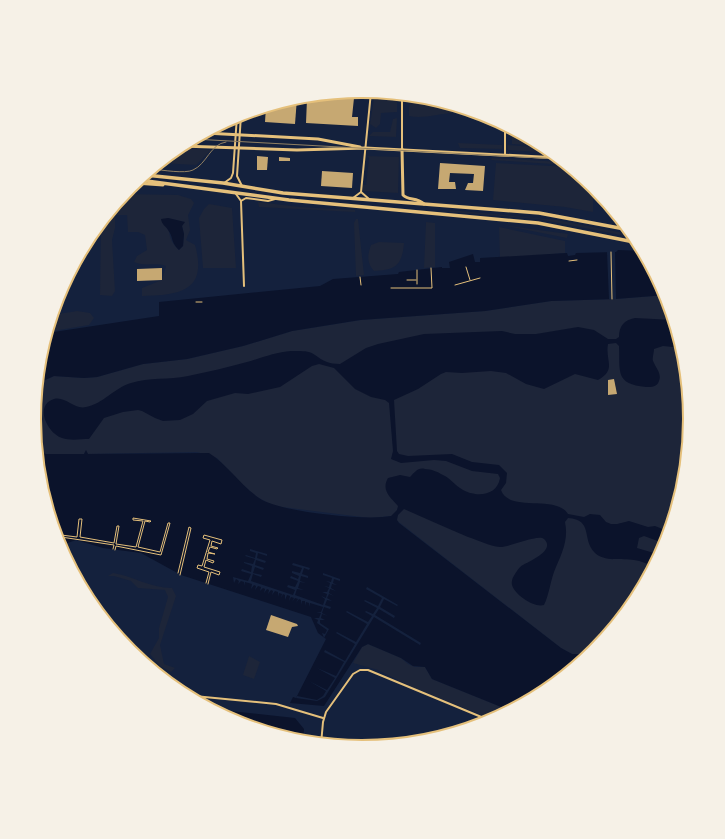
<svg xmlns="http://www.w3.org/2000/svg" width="725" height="839" viewBox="0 0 725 839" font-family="Lato,sans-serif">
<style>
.green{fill:#1d2539;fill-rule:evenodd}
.water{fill:#0b132b}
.pier{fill:#14213d}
.building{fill:#c6a872}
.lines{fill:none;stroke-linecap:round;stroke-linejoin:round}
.path{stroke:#e5c07b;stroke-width:1}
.service{stroke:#e5c07b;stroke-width:1}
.minor{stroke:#e5c07b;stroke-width:2}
.tertiary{stroke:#e5c07b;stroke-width:3}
.secondary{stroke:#e5c07b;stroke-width:3}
.primary{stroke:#e5c07b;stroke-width:3.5}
.tram{stroke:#918062;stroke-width:1}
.rim{fill:none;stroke:#e5c07b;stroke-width:2}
</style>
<rect width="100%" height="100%" fill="#14213d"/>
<g class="green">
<path d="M375,92L397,94V112L381,113L380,124L376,128L370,124Z"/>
<path d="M416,97L420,99L427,97L451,105L453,107L452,113C438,114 422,119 409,116C409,109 408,100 416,97Z"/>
<path d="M397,118L396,137L369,136L373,132H390L393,119Z"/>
<path d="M512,129L544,146L512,144Z"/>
<path d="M458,143L502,145V149L460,148Z"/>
<path d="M507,145L547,148L553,153L508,150Z"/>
<path d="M178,148H179L211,150L196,165L160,163Z"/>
<path d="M367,156L399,157L398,193L363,191V185H366L369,158Z"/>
<path d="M492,158L564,162L567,165L491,160Z"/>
<path d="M496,163L571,167L593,185V212L565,207L493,200Z"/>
<path d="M124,194L178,195L191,199L194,203L188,215L190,230L186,240L195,245C208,291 180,295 142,296V288L162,280L166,266C155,262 145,267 134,262L137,256L147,250L145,235L138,232H128L127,215H115V228L112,240L115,291L112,296L100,295L101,223ZM168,218L184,222L182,226L184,234L183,246L179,250C169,242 168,230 168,218Z"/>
<path d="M258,202L300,207L355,210V212L259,207Z"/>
<path d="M209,204L232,208L236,268H203L199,218L204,209Z"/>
<path d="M450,210L557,220L634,235L636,238L538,219L449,212Z"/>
<path d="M356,219H358L364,275L356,276L354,223Z"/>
<path d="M426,222L435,223V267L424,268Z"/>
<path d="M502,225L568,234L567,238Z"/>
<path d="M499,227L565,241V253L500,259Z"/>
<path d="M379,242L404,243C402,265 396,270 374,271C367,263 367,256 371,245Z"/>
<path d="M666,295L685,356L691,420L685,484L666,545L636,602L592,654H572L561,648L391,516L370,518L274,506L257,497L243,485L217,458L197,452L88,454L86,451L84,454L46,455L37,452L34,419L37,387L43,381L54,376L84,378L97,377L143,364L187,359L243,346L292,331L361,320L485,311L551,301L615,299Z"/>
<path d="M77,311L90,313L94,318L89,325L47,332C54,310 56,315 77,311Z"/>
<path d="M113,573C133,576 150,588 172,588L176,596L160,645L164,664L175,668L171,672L160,666L150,654L159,638V628L168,597L165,590L138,588L131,581L114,576H108Z"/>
<path d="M368,644L401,658L408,664L415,667H425L432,679L511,711L494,720L414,688L378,670L353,663L362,647Z"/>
<path d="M249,656L260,662L254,679L243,675Z"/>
</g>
<g class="water">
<path d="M168,218L185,222L182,226L184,234L183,246L179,250C170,241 174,238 168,230C165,225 162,225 161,219Z"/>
<path d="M618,250L643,251L666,295L615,299L551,301L485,311L360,320L292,331L243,346L187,359L143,364L97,377L84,378L54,376L43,381L37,387L40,355L47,333L159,316V302L320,286L333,279L398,274L399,272L442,267V268H450L449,262L473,254L475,262H480V258L567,253L568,256L575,255L576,253L616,252Z"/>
<path d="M635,318L674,320L682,348L663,346L654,349C654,353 652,358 653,361C656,368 662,374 659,381C657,387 652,387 646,387C615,384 620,372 619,346L616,343L608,344C605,361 617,369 598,380L575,374L544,389L526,384L506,373L491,371L462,373L446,372L441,374L418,389L394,400L397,451L399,454L408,456L452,454L472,462L499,465L507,473L506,483L501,490C509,513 556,494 568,514L584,517L590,514L600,515L606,522L611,524H617L629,521L648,527L655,526L670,532L666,544L644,536L639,538L637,548L654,553L660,557L654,567C648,564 641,561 634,560C622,558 604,562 595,553C581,539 594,520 568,518L565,522C569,541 561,555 554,572C550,583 549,595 544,605C534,608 515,595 512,585C511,581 513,577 515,574C517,571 520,566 523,565C530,561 556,550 544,539C538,534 511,547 500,547C489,546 478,540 468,537C446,528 425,518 404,509L398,515L397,520L399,523L561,648L572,654H592L545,693L511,711L432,679L425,667L413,666L401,658L368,644L362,647L324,706L290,703L293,697L296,698L326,639L318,633L311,617L181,575L141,553L103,548L76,540L59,546L40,483L37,452L46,454H84L86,450L88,454L209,453C228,465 240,485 259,498C278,512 367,521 391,516L397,510L398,506C390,497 381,490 388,478L400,475L410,477C415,472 418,467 425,469C431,469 438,472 443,475C450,478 454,484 460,488C474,498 497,497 500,478L498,474L472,471L446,461L434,460L401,463L391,459L393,451L389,403L385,400L371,397L355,389L334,368L319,364L312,366L280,387L248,394L235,393L207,401L193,414L180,420L163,421L155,418L142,411L138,410L123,412L104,418L89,439C81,439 70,441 62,438C47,433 34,405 54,399C66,396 74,410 86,407C103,404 114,388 131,383C149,377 169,380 188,376C208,372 228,367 247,362C261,358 276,352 291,351C298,351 310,350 315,355C323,361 329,364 340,364L366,348L378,344L424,334L502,331L515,334H536L578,327L594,330L608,339H616L619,337C619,326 624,320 635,318Z"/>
<path d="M211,709L295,718L304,729L303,742L237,723Z"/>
</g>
<g class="pier">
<path d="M607,252H615L616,299H609Z"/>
<path d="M250,549L267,554V556L258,553L257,558L266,561L265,563L256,560L255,565L264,568L263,570L255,567L253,573L262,575L261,577L253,574L251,581L293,595L295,590L287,587L288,585L295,587L298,581L290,578L291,576L298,579L299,576L292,573V571L300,573L302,568L292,565L293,563L310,568L309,570L304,568L302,574L308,576V578L301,576L300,581L306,583L300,582L298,588L304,590L297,589L295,595L323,605L325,599L321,596L326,598L327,594L322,592H327L329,588L324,586L329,587L330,583L326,581L331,582L332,578L323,575V573L340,579V581L334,579L333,583L337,585L332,584L331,588L336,591L330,589L329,593L334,596L329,594L327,598L332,601L327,600L325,605L331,607L330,609L324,607L322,613L328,616L322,614L321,618L325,620H320V623L329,629L324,638L322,633L325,634L327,630L317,623L318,620L314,618H319L321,613L316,612H321L323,607L310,603L309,607V603L306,602L305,606V601H302L301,605V600L299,599L296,603L298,599L295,598L292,602L294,598L291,597L289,601L290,596L287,595L285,600V595L283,594L281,598L282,594L279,593L278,597V592L275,591L272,595L273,591L271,590L268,594L269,590L267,589L264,593L265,589L263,588L260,591L261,587L258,586L255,590L256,586L254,585L251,589L252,584L245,582L244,586V582L241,581L238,584L239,581L236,579L234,583L233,577L248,581L251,574L241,571L242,569L251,572L252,566L244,563V562L253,564L255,559L245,556L246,555L255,558L256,553L250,551Z"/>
<path d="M367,587L398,605L397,606L384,599L380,607L395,616L394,618L379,609L375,615L421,643L420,645L374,617L325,697L317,701L296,698L297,696L317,700L323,696L326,691L309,681L327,690L335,678L317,668L336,676L344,662L324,652L325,650L345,661L355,644L336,633L337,632L356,642L367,624L346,612L347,611L368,622L372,616L365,612L366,611L373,614L377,608L364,601L365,600L378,606L382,598L366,589Z"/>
</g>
<g class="building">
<path d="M321,97L354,98L352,117H358V126L306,123L307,99L321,100Z"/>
<path d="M297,98L295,124L265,122L266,107Z"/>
<path d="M257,156L268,157L267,170H257Z"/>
<path d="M279,157L290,158V161H279Z"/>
<path d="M440,163L485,166L483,191L465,190L468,183H473L474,174L450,173L449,182H455L456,189H438Z"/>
<path d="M322,171L353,173L352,188L321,186Z"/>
<path d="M162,268V280L137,281V269Z"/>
<path d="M614,379L617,394L608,395V380Z"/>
<path d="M271,615L297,624L298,626L292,627L288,637L266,630Z"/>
</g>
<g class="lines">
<g class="path">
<path d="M569,261L577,260"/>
<path d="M466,267L470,280"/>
<path d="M360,277L361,285"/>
<path d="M407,280H416"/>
<path d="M417,284V270"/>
<path d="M455,285L480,278"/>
<path d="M391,288H432L431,268"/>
<path d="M196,302H202"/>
<path d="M113,549L114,545L61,537L62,540H60L57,528L59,527L61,535L77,537L79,519H82L80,537L114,543L117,526H119L116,544L136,547L143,521L133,520V518L151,521L150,522L145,521L138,547L160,552L168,523H170L161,555L116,546L115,550"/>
<path d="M178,573L189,527L191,528L180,575"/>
<path d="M206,583L209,572L197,568L198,565L202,566L210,540L203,538L204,535L222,540L221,544L212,541L211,546L218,548L217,549L210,547L208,552L215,554L208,553L207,559L214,561L213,563L206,560L204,567L220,572L219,575L211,572L208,584"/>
<path d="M250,727V725"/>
</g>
<path class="service" d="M611,252L612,299"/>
<g class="minor">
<path d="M402,95V149"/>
<path d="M241,115L237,176L242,186"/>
<path d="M505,155V125"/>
<path d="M224,183L231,178L233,173L237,116"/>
<path d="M361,192L369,199"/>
<path d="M236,194L241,201L246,198L268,201L275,199"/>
<path d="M353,198L361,192L371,92"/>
<path d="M241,201L244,286"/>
<path d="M184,695L276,704L323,718"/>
<path d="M321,744L323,722L326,712L353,674L360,670H368L491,721"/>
</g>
<path class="tertiary" d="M402,149L403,195C409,201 416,197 424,204"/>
<g class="secondary">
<path d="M205,133L318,139L360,147"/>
<path d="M181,146L297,150L365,148L559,158"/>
<path d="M135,183L163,185"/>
</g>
<g class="primary">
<path d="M145,175L223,183L283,193L539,213L630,230"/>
<path d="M139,180L289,200L538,223L639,243"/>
</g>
<g class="tram">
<path d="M193,139L560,159"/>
<path d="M152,169C162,170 185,174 193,170C207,164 210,144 226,142"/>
</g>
</g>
<path d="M0 0H725V839H0ZM41 419a321 321 0 1 1 642 0a321 321 0 1 1-642 0Z" fill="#f6f1e7" fill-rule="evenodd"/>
<path class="rim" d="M41 419a321 321 0 1 1 642 0a321 321 0 1 1-642 0Z"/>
</svg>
